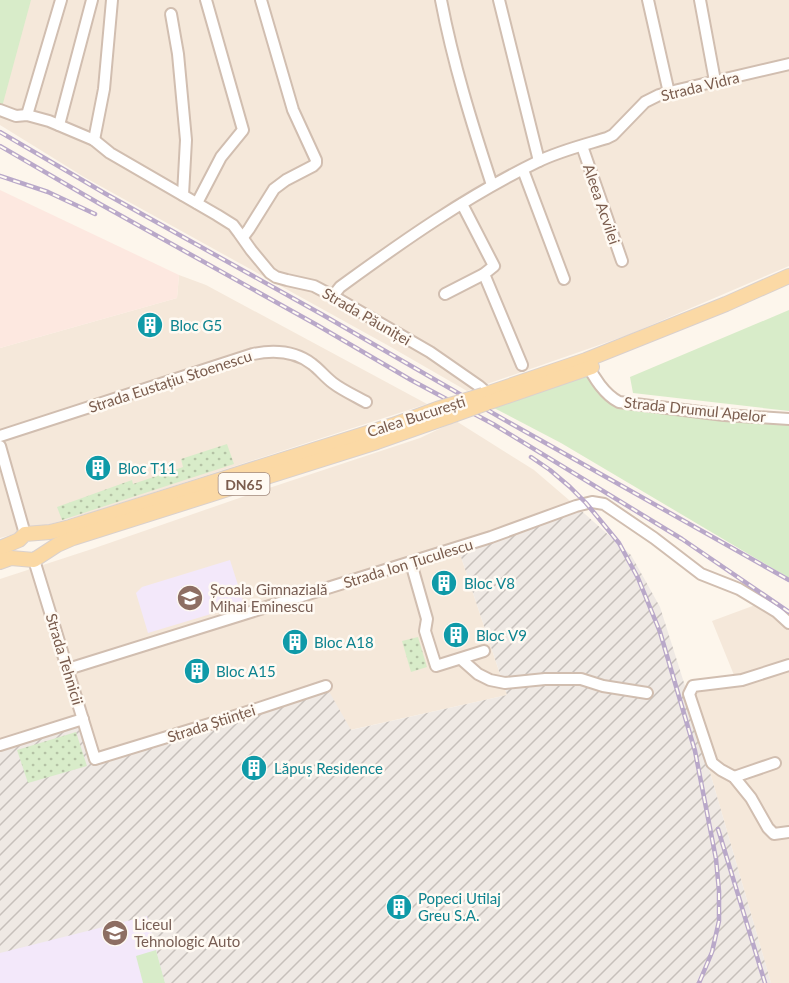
<svg xmlns="http://www.w3.org/2000/svg" width="789" height="983" viewBox="0 0 789 983" font-family="Lato,sans-serif">
<style>
.residential{fill:#f5e8da}
.commercial{fill:#fde8e0}
.industrial{fill:url(#industrial-furrows)}
.education{fill:#f3e8fa}
.grass{fill:#d8ecc9}
.park{fill:url(#park-dots)}
.lines{fill:none;stroke-linecap:round;stroke-linejoin:round}
.minor-casing{stroke:#d1beb0;stroke-width:14}
.major-casing{stroke:#dad1cd;stroke-width:16}
.minor{stroke:#fff;stroke-width:10}
.major{stroke:#fbd9a5;stroke-width:14}
.rail-casing{stroke:#b9a8c9;stroke-width:4.5}
.rail{stroke:#fffaf3;stroke-width:2;stroke-dasharray:7;stroke-linecap:butt}
.major-bridge-casing{stroke:#dad1cd;stroke-width:16;stroke-linecap:butt}
.major-bridge{stroke:#fbd9a5;stroke-width:14}
.labels{text-anchor:middle;dominant-baseline:central;stroke-width:5;stroke-linejoin:round;paint-order:stroke}
.shield{fill:#fffaf3;stroke:#a28b7f;stroke-width:1.5}
.shield-label{font-size:14px;font-weight:bold;fill:#7a5c4d}
.street-label{font-size:15px;fill:#7a5c4d;stroke:#fffaf3}
.culture-label{font-size:15px;fill:#0d838f;stroke:#fffaf3;text-anchor:start}
.education-label{font-size:15px;fill:#785e54;stroke:#fffaf3;text-anchor:start}
</style>
<defs>
<pattern id="industrial-furrows" width="10" height="10" patternUnits="userSpaceOnUse" patternTransform="scale(1.5)"><rect width="10" height="10" fill="#efe9e4"/><path d="M-1 1l2-2M0 10L10 0M9 11l2-2" fill="none" stroke="#c7c0bb"/></pattern>
<pattern id="park-dots" width="8" height="8" patternUnits="userSpaceOnUse" patternTransform="scale(1.5)"><rect width="8" height="8" fill="#d8ecc9"/><path d="M2 2h.1M6 6h.1" fill="none" stroke="#b4c2a5" stroke-width="1.8" stroke-linecap="round"/></pattern>
</defs>
<rect width="100%" height="100%" fill="#fdf6ec"/>
<g class="residential">
<path d="M0,0H789V266L628,335L467,391L389,346L84,177L0,125Z"/>
<path d="M179,275L206,285L427,404L96,511L0,538V348L177,298Z"/>
<path d="M456,421L534,470L576,506L458,548L507,695L350,730L95,759L0,745V579L92,549L248,495L420,438Z"/>
<path d="M766,601L789,620V983H771L685,686L736,680L712,621Z"/>
</g>
<path class="commercial" d="M0,190L179,275L177,298L0,348Z"/>
<path class="industrial" d="M576,506L631,555L660,607L685,686L771,983H0V745L83,719L95,758L326,686L351,730L507,695L458,548Z"/>
<g class="education">
<path d="M230,560L244,604L148,633L136,593L142,587Z"/>
<path d="M147,916L165,983H0V953Z"/>
</g>
<g class="grass">
<path d="M0,0H31L2,107H0Z"/>
<path d="M789,310V411L633,393L630,377Z"/>
<path d="M588,375L617,406L789,424V578L561,443L494,408Z"/>
<path d="M156,950L165,983H143L136,956Z"/>
</g>
<g class="park">
<path d="M227,444L234,464L62,520L57,507L132,480L133,484L183,467L181,459Z"/>
<path d="M418,637L427,667L411,672L402,641Z"/>
<path d="M76,732L87,766L28,783L17,750Z"/>
</g>
<g class="lines">
<g class="minor-casing">
<g id="minor">
<path d="M441,0C453,63 472,124 492,185"/>
<path d="M499,0L539,161"/>
<path d="M648,0L669,93"/>
<path d="M700,0L715,81"/>
<path d="M171,14L178,54L186,140L183,195"/>
<path d="M0,110L16,116L27,115L49,121L94,140L110,153L217,215L233,225L239,233L251,250L270,273L276,277L287,280L314,286L333,296L430,352L479,386L487,393L489,397"/>
<path d="M27,115L61,0"/>
<path d="M59,125L92,0"/>
<path d="M94,140L104,89L112,0"/>
<path d="M582,146L622,261"/>
<path d="M523,170L564,279"/>
<path d="M197,203L221,157L243,130L206,0"/>
<path d="M243,237L249,229L274,189L286,180L313,166L316,163V160L293,110L261,0"/>
<path d="M484,274L522,365"/>
<path d="M445,294L484,274L494,266L462,204"/>
<path d="M333,296L340,287C403,241 467,196 537,162C559,151 584,145 607,138L613,135L645,102L659,95L678,90L789,64"/>
<path d="M587,363C593,377 605,395 619,402L724,415L789,419"/>
<path d="M0,436L253,354C273,350 295,351 312,364C319,369 325,377 333,383C342,390 355,396 366,402"/>
<path d="M0,446L25,534"/>
<path d="M34,560L95,759L226,719L326,686"/>
<path d="M411,563L427,619L425,631L436,666L484,651"/>
<path d="M461,659L478,674L490,680L505,683L545,679H581L603,686L647,693"/>
<path d="M68,669L491,537L576,506L592,502L604,504L654,538L701,574L739,589L777,612L789,623"/>
<path d="M0,745L83,719"/>
<path d="M734,777L775,763"/>
<path d="M789,832L774,834L768,828L751,798L734,777L721,770L712,763L689,694L693,686L742,680L789,665"/>
</g>
</g>
<g class="major-casing">
<g id="major">
<path d="M483,395L586,360L726,304L789,276"/>
<path d="M487,403L592,367"/>
<path d="M0,548L19,540L25,534L50,532L70,527L393,425L437,409"/>
<path d="M0,562L11,558L34,560L57,545L73,538L377,442L448,417"/>
</g>
</g>
<use href="#minor" class="minor"/>
<use href="#major" class="major"/>
<g class="rail-casing">
<g id="rail">
<path d="M0,132L106,194L323,315L510,423L789,580"/>
<path d="M0,146L100,204L317,325L411,380L493,424L682,539L789,612"/>
<path d="M0,176L48,192L95,214"/>
<path d="M531,457L550,470L570,487L586,503L619,543L638,578L660,632L695,751L716,859L719,891V921L712,952L699,983"/>
<path d="M718,829L765,983"/>
</g>
</g>
<use href="#rail" class="rail"/>
<g class="major-bridge-casing">
<g id="major-bridge">
<path d="M437,409L483,395"/>
<path d="M448,417L487,403"/>
</g>
</g>
<use href="#major-bridge" class="major-bridge"/>
</g>
<defs>
<g id="building-disc" transform="scale(1.35)"><circle r="9.5" fill="#0f9aa8" stroke="#fffaf3"/><path d="M-4-6H4V6H1V3H-1V6H-4ZM-2.5-4.3h1.7v1.8h-1.7ZM.8-4.3h1.7v1.8H.8ZM-2.5-1h1.7V.8h-1.7ZM.8-1h1.7V.8H.8Z" fill="#fff"/></g>
<g id="school-disc" transform="scale(1.35)"><circle r="9.5" fill="#8d6e63" stroke="#fffaf3"/><path d="M0-5L7-2L0 1L-7-2ZM-4 1L0 2.5L4 1V4Q0 6-4 4Z" fill="#fff"/></g>
</defs>
<g fill-rule="evenodd">
<use href="#building-disc" x="150" y="325"/>
<use href="#building-disc" x="98" y="468"/>
<use href="#building-disc" x="444" y="583"/>
<use href="#school-disc" x="190" y="598"/>
<use href="#building-disc" x="456" y="635"/>
<use href="#building-disc" x="295" y="642"/>
<use href="#building-disc" x="197" y="671"/>
<use href="#building-disc" x="254" y="768"/>
<use href="#building-disc" x="399" y="907"/>
<use href="#school-disc" x="115" y="933"/>
</g>
<g class="labels">
<rect class="shield" x="218.5" y="473" width="51" height="22" rx="4.5"/>
<g class="shield-label">
<text x="244" y="484">DN65</text>
</g>
<g class="street-label">
<text transform="translate(700 86) rotate(-14)">Strada Vidra</text>
<text transform="translate(602 204) rotate(71)">Aleea Acvilei</text>
<text transform="translate(367 316) rotate(30)">Strada Păuniței</text>
<text transform="translate(170 381) rotate(-18)">Strada Eustațiu Stoenescu</text>
<text transform="translate(695 409) rotate(6)">Strada Drumul Apelor</text>
<text transform="translate(416 416) rotate(-18)">Calea București</text>
<text transform="translate(408 563) rotate(-17)">Strada Ion Țuculescu</text>
<text transform="translate(65 659) rotate(73)">Strada Tehnicii</text>
<text transform="translate(211 723) rotate(-18)">Strada Științei</text>
</g>
<g class="culture-label">
<text x="170" y="325">Bloc G5</text>
<text x="118" y="468">Bloc T11</text>
<text x="464" y="583">Bloc V8</text>
<text x="476" y="635">Bloc V9</text>
<text x="314" y="642">Bloc A18</text>
<text x="216" y="671">Bloc A15</text>
<text x="274" y="768">Lăpuș Residence</text>
<text x="418" y="898">Popeci Utilaj<tspan x="418" dy="17">Greu S.A.</tspan></text>
</g>
<g class="education-label">
<text x="210" y="589">Școala Gimnazială<tspan x="210" dy="17">Mihai Eminescu</tspan></text>
<text x="134" y="924">Liceul<tspan x="134" dy="17">Tehnologic Auto</tspan></text>
</g>
</g>
</svg>
